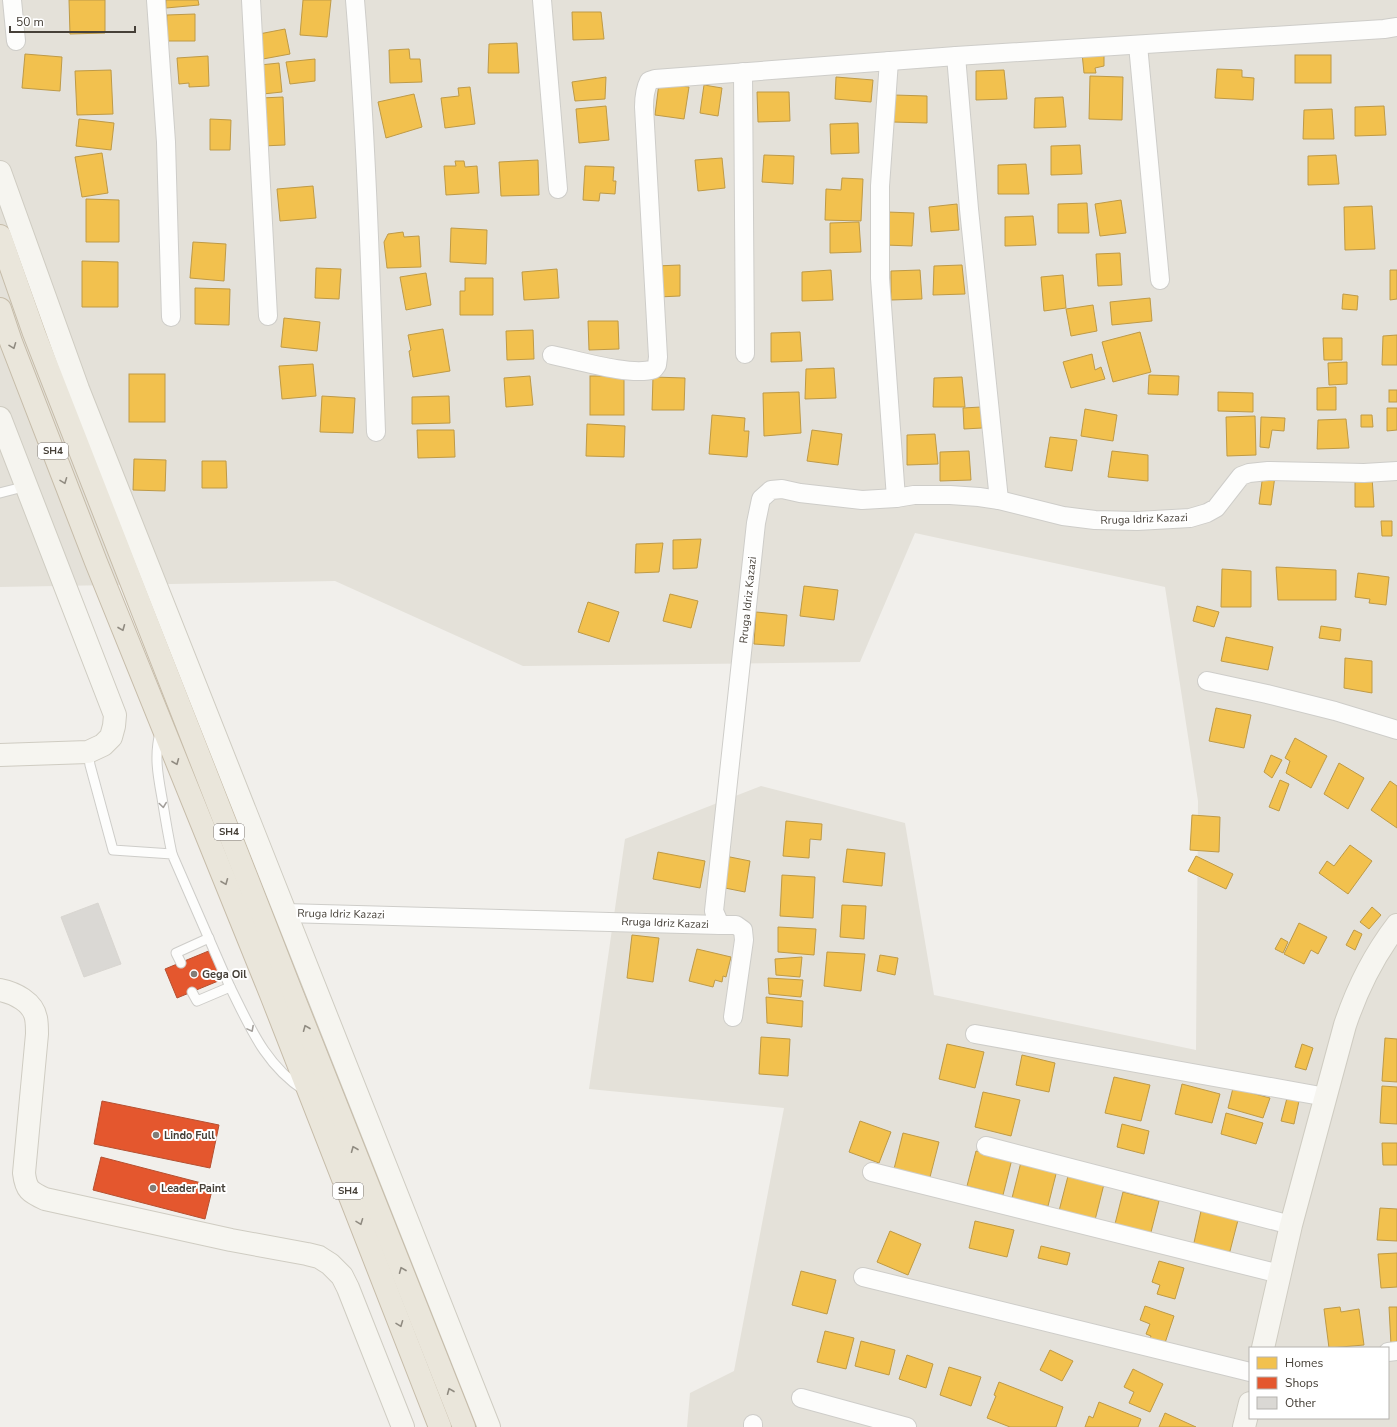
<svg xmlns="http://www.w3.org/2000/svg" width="1397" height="1427" viewBox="0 0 1397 1427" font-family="'Nunito Sans',sans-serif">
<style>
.residential{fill:#e4e1d9;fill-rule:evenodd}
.homes{fill:#f2c14e;stroke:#be9a47}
.shops{fill:#e4572e;stroke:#b55031}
.building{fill:#dad8d4;stroke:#d9d6d1}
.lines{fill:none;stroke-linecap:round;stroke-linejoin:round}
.lane-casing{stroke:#cecdc9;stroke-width:11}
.street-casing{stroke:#cecdc9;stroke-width:20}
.secondary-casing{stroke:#cfccc2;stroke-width:24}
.highway-casing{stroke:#c6bca9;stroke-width:24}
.lane{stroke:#fdfdfc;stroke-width:9}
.street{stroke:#fdfdfc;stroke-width:18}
.secondary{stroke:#f6f5f0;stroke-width:22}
.highway{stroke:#eae6db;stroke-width:22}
.oneway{stroke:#908b81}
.oneway2{stroke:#a29e9a}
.poi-dot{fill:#827d77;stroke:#fff;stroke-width:1.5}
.labels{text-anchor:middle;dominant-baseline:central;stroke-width:4;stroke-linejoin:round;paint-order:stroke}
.shield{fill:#fff;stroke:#7e7974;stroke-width:1}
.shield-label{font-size:10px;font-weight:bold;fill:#464038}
.street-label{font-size:11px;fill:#464038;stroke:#fff}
.poi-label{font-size:11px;font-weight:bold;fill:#464038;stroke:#fff;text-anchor:start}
</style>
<rect width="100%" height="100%" fill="#f1efeb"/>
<path class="residential" d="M0,0H1397V1427H687L690,1393L734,1371L784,1108L589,1089L625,839L761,786L905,823L934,995L1196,1050L1198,801L1165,587L915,533L860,662L523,666L335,581L0,587ZM1250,1348H1388V1418H1250Z"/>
<g class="homes">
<path d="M69,0H105V33L70,34Z"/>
<path d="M166,0H198L199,5L166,8Z"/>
<path d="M303,0H331L327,37L300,35Z"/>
<path d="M572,12H601L604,39L573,40Z"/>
<path d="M195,14V41H167V15Z"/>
<path d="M285,29L290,54L263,59L259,34Z"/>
<path d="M517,43L519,73H488L489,44Z"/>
<path d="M409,49L410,59H420L422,82L390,83L389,50Z"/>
<path d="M1104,52V66L1095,68L1096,73H1084L1082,53Z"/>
<path d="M25,54L62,57L60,91L22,88Z"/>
<rect x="1295" y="55" width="36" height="28"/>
<path d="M208,56L209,86L189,87V83L179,84L177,58Z"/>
<path d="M315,59V81L290,84L286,62Z"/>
<path d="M279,63L282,92L263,94L260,65Z"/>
<path d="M1217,69L1242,70V77L1254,78L1253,100L1215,98Z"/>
<path d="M111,70L113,114L77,115L75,71Z"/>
<path d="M1004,70L1007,99L976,100V71Z"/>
<path d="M1090,76L1123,77L1122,120L1089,119Z"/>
<path d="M606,77L605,99L575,101L572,82Z"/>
<path d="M836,77L873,80L871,102L835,99Z"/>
<path d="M659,83L689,87L684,119L655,115Z"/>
<path d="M704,85L722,88L718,116L700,113Z"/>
<path d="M470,87L475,124L445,128L441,98L459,96L458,88Z"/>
<path d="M757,92H789L790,121L758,122Z"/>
<path d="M414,94L422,127L386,138L378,102Z"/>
<path d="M894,95L927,96V123L893,122Z"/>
<path d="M283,97L285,145L262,146L261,98Z"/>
<path d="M1063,97L1066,127L1034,128L1035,98Z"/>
<path d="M606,106L609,140L579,143L576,109Z"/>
<path d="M1384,106L1386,135L1355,136V107Z"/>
<path d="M1332,109L1334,139H1303L1304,110Z"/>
<path d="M79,119L114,123L111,150L76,146Z"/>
<path d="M210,119L231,120L230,150H210Z"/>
<path d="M858,123L859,153L831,154L830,124Z"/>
<path d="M1080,145L1082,174L1051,175V146Z"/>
<path d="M102,153L108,193L82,197L75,157Z"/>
<path d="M764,155L794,156L793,184L762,182Z"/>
<path d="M1336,155L1339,184L1308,185V156Z"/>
<path d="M722,158L725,188L698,191L695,160Z"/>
<path d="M538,160L539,195L501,196L499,162Z"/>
<path d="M455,161H464L465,167L477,166L479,193L446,195L444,166H456Z"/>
<path d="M1026,164L1029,194H998V165Z"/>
<path d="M585,166L614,167L613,181H616L615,194L600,193L599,201L583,200Z"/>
<path d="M842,178L863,179L861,221L825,220L826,189L841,190Z"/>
<path d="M313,186L316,218L280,221L277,189Z"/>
<path d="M86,199L119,200V242H86Z"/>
<path d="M1121,200L1126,233L1100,236L1095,204Z"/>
<path d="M1087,203L1089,233H1058V204Z"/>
<path d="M957,204L959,230L931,232L929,207Z"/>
<path d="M1372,206L1375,249L1345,250L1344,207Z"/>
<path d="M887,212L914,213L912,246L885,245Z"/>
<path d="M1033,216L1036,245L1005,246V217Z"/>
<path d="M859,222L861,252L830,253V223Z"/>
<path d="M451,228L487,230L486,264L450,262Z"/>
<path d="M403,232L404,237L419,236L421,267L387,268L384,242L388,234Z"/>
<path d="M193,242L226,244L224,281L190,278Z"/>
<path d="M1120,253L1122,285L1098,286L1096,254Z"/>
<path d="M82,261L118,262V307H82Z"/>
<path d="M680,265V296L658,297L656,266Z"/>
<path d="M962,265L965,294L933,295L934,266Z"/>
<path d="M316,268L341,269L339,299L315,298Z"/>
<path d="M557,269L559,298L524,300L522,272Z"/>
<path d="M831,270L833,300L802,301V272Z"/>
<path d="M920,270L922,299L891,300V271Z"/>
<path d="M1390,270H1397V299L1390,300Z"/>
<path d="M426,273L431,305L406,310L400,277Z"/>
<path d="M1063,275L1066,308L1044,311L1041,277Z"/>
<path d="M465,278H493V315H460V291H465Z"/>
<path d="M195,288L230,289L229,325L195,324Z"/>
<path d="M1343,294L1358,296L1357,310L1342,309Z"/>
<path d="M1150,298L1152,321L1112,325L1110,302Z"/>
<path d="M1093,305L1097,331L1071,336L1066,309Z"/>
<path d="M284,318L320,322L317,351L281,347Z"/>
<path d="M588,321H618L619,349L589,350Z"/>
<path d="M443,329L450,371L413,377L409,351L411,350L408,335Z"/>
<path d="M533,330L534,359L507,360L506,331Z"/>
<path d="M800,332L802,361L771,362V333Z"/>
<path d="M1140,332L1151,372L1113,382L1102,342Z"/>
<path d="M1397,335V365H1382L1383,336Z"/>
<path d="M1323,338H1342V360H1324Z"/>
<path d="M1092,354L1095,370L1101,367L1105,379L1071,388L1063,362Z"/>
<path d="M1347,362V384L1329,385L1328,363Z"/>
<path d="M313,364L316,396L282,399L279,366Z"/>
<path d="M834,368L836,398L805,399L806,369Z"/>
<rect x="129" y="374" width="36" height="48"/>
<path d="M1149,375L1179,376L1178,395L1148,394Z"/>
<path d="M530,376L533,405L506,407L504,378Z"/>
<rect x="590" y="376" width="34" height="39"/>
<path d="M653,377L685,378L684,410H652Z"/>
<path d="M962,377L965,407H933L934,378Z"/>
<path d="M1336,387V410H1317V388Z"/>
<rect x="1389" y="390" width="8" height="12"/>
<path d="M799,392L801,433L764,436L763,393Z"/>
<path d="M1218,392L1253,393V412L1218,411Z"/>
<path d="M322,396L355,398L353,433L320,432Z"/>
<path d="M449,396L450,423L412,424V397Z"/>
<path d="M981,407L982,428L964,429L963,408Z"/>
<path d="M1387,408H1397V430L1387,431Z"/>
<path d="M1085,409L1117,415L1113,441L1081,436Z"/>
<path d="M712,415L745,418L744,431H749L747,457L709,454Z"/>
<path d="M1361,415H1372L1373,427H1361Z"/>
<path d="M1255,416L1256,455L1227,456L1226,417Z"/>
<path d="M1261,417L1285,418L1284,431L1272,430L1269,448L1260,447Z"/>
<path d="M1346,419L1349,448L1317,449L1318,420Z"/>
<path d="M587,424L625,426L624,457L586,456Z"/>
<path d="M417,430H454L455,457L418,458Z"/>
<path d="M812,430L842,434L838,465L807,461Z"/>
<path d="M935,434L938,464L907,465V435Z"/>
<path d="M1050,437L1077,440L1072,471L1045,467Z"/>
<path d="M969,451L971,480L940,481V452Z"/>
<path d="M1112,451L1148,455V481L1108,477Z"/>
<path d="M134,459L166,460L165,491L133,490Z"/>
<path d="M202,461H226L227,488H202Z"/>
<path d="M1263,474L1275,476L1271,505L1259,504Z"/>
<path d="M1372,477L1374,507H1355V478Z"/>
<path d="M1381,521H1392V536H1382Z"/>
<path d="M701,539L697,568L673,569V540Z"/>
<path d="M663,543L659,572L635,573L636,544Z"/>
<path d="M1276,567L1336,570V600H1278Z"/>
<path d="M1222,569L1251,571V607H1221Z"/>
<path d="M1358,573L1389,577L1386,605L1369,603L1370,599L1355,597Z"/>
<path d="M804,586L838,590L834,620L800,616Z"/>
<path d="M670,594L698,601L691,628L663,621Z"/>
<path d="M588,602L619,612L609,642L578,632Z"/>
<path d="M1197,606L1219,612L1214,627L1193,621Z"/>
<path d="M756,612L787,615L784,646L754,644Z"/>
<path d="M1321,626L1341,629L1340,641L1319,638Z"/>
<path d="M1226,637L1273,647L1268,670L1221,661Z"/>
<path d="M1345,658L1372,661V693L1344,688Z"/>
<path d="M1216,708L1251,715L1244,748L1209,741Z"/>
<path d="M1295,738L1327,756L1311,788L1286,773L1290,761L1285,758Z"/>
<path d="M1271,755L1282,760L1272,778L1264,772Z"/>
<path d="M1339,763L1364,778L1348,809L1324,794Z"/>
<path d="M1280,780L1289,784L1279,811L1269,807Z"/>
<path d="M1390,781L1397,786V828L1371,810Z"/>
<path d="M1192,815L1220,817L1219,852L1190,850Z"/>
<path d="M786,821L822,824L821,840L810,839L809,858L783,856Z"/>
<path d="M1350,845L1372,861L1348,894L1319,873L1327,861L1334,866Z"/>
<path d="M847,849L885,853L882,886L843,882Z"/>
<path d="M658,852L705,861L700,888L653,879Z"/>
<path d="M725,856L750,861L745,892L720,887Z"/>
<path d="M1196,856L1233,874L1226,889L1188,871Z"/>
<path d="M782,875L815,877L813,918L780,916Z"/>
<path d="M842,905L866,906L864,939L840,937Z"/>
<path d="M1372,907L1381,915L1369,929L1360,922Z"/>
<path d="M1299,923L1327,937L1318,954L1311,950L1304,964L1284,954Z"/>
<path d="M778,927L816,929L814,955L778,952Z"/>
<path d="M1354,930L1362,934L1355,950L1346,945Z"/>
<path d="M632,935L659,938L653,982L627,978Z"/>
<path d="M1281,938L1288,942L1283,953L1275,949Z"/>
<path d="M697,949L731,957L726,977L723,976L722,982L715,980L713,987L689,981Z"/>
<path d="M827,952L865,954L861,991L824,986Z"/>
<path d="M880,955L898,958L895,975L877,971Z"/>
<path d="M802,957L800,977L776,975L775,959Z"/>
<path d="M768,978L803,980L801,997L769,994Z"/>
<path d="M766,997L803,1001L802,1027L767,1023Z"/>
<path d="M761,1037L790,1039L788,1076L759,1074Z"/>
<path d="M1385,1038L1397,1039V1082L1382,1081Z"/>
<path d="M947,1044L984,1052L975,1088L939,1079Z"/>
<path d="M1302,1044L1313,1048L1306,1070L1295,1067Z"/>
<path d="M1022,1055L1055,1063L1049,1092L1016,1085Z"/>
<path d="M1114,1077L1150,1085L1141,1121L1105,1113Z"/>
<path d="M1182,1084L1220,1094L1212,1123L1175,1114Z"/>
<path d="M1382,1086L1397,1087V1124L1380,1123Z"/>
<path d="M1233,1088L1270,1098L1263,1118L1228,1108Z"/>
<path d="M983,1092L1020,1100L1011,1136L975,1127Z"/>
<path d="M1287,1098L1299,1101L1294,1124L1281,1121Z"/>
<path d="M1226,1113L1263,1123L1256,1144L1221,1134Z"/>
<path d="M860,1121L891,1132L879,1163L849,1152Z"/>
<path d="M1122,1124L1149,1131L1144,1154L1117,1147Z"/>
<path d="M903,1133L939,1142L930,1177L894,1169Z"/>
<path d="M1382,1143H1397V1165H1383Z"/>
<path d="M976,1151L1012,1159L1003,1195L967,1186Z"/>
<path d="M1021,1162L1057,1170L1048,1206L1012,1198Z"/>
<path d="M1068,1176L1104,1184L1095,1220L1059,1211Z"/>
<path d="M1123,1192L1159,1201L1150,1236L1114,1228Z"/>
<path d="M1380,1208L1397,1209V1241L1377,1240Z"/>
<path d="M1201,1211L1238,1220L1229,1255L1193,1247Z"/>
<path d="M975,1221L1014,1230L1007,1257L969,1248Z"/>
<path d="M890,1231L921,1244L908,1275L877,1262Z"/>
<path d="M1041,1246L1070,1253L1067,1265L1038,1258Z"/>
<path d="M1397,1253V1287L1381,1288L1378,1254Z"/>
<path d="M1159,1261L1184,1268L1175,1299L1157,1294L1160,1285L1152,1282Z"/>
<path d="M801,1271L836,1280L827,1314L792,1305Z"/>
<path d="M1145,1306L1174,1316L1164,1346L1149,1341L1151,1336L1146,1334L1150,1324L1140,1320Z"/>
<path d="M1340,1307L1341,1312L1359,1309L1364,1345L1329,1348L1324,1309Z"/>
<path d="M1389,1307H1397V1345H1391Z"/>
<path d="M825,1331L854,1338L846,1369L817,1362Z"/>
<path d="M861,1341L895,1350L889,1375L855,1366Z"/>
<path d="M1050,1350L1073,1361L1062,1381L1040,1370Z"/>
<path d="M907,1355L933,1364L926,1388L899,1379Z"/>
<path d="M949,1367L981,1377L971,1406L940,1395Z"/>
<path d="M1133,1369L1163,1384L1150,1412L1129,1403L1134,1392L1124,1387Z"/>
<path d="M999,1382L1063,1407L1056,1427H1010L987,1418L996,1396L994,1395Z"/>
<path d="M1099,1402L1141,1419L1138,1427H1085L1089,1416L1093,1418Z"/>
<path d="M1165,1413L1196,1427H1159Z"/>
</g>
<g class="shops">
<path d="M211,950L223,979L177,998L165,969Z"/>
<path d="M102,1101L219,1125L210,1168L94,1144Z"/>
<path d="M101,1157L213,1186L205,1219L93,1190Z"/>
</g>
<path class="building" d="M98,903L121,964L84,977L61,917Z"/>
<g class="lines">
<g class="lane-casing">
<g id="lane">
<path d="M0,493L27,486"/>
<path d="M160,733C154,756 158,776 162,798C165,817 168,835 172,854"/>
<path d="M88,752L90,765L113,850L172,854L230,987L197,1001L192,992"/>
<path d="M181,963L176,953L209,938"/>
<path d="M230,987C250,1027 265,1065 305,1091"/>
</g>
</g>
<g class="street-casing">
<g id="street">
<path d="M12,0L16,41"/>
<path d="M156,0L166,142L171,317"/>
<path d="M251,0L268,316"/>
<path d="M355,0C367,144 371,288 376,432"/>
<path d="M542,0L558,189"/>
<path d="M1138,45L1160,280"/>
<path d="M956,56L969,209L999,500"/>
<path d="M889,61L880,186V278L896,498"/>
<path d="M743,72L745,354"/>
<path d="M552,355C577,360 632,377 654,369L657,365L658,357L644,107C644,97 645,89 649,81L655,79L956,56L1384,29L1397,27"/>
<path d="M1207,681L1267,694L1335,711L1397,730"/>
<path d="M285,913L720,925L714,911L756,523L761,499L771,490L782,489L800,493L862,500L896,498L914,495H950L979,497L999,500L1063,516L1095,520L1137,521L1190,518L1207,513L1216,508L1241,476L1249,473L1268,471L1364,473L1397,471"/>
<path d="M720,925H736L743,930L744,940L733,1017"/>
<path d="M975,1034L1326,1097"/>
<path d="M986,1146L1291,1225"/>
<path d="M872,1172L1280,1274"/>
<path d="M863,1277L1250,1372"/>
<path d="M1388,1352L1397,1351"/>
<path d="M801,1398L907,1427"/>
<path d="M753,1427V1424"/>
</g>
</g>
<g class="secondary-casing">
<g id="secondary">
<path d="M0,172L78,389L489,1427"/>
<path d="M0,418L115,715L114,726L111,737L103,745L88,752L0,755"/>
<path d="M0,990C15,993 33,1002 36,1018C37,1023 37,1029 37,1034L24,1173C26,1190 30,1192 45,1199L231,1240L307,1254L319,1257L330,1264L342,1276L348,1288L403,1427"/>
<path d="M1263,1348L1291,1225L1345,1025C1357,989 1374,955 1397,925"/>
<path d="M1244,1427L1250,1403"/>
</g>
</g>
<g class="highway-casing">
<g id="highway">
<path d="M0,236L34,333L291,991L464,1427"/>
<path d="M0,309L11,342L96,562L272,997L440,1427"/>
</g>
</g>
<use href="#lane" class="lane"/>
<use href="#street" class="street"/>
<use href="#secondary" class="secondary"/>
<use href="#highway" class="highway"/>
</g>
<defs><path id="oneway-chevron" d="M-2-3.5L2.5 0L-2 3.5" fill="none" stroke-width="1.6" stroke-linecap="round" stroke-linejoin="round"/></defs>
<g class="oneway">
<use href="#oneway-chevron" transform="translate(13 346) rotate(69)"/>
<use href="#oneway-chevron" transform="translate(64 481) rotate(69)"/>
<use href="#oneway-chevron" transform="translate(122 628) rotate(68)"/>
<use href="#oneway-chevron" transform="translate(176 762) rotate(68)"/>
<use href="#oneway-chevron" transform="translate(225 882) rotate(68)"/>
<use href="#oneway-chevron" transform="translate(306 1028) rotate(-112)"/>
<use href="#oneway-chevron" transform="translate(354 1149) rotate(-112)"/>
<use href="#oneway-chevron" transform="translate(360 1222) rotate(69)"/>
<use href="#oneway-chevron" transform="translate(402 1270) rotate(-112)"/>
<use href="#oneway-chevron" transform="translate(400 1324) rotate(69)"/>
<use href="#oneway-chevron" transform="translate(450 1391) rotate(-112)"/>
</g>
<g class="oneway2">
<use href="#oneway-chevron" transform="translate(163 805) rotate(82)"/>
<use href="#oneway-chevron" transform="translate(251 1029) rotate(62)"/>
</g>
<g class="poi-dot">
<circle cx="194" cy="974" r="4"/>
<circle cx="156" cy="1135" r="4"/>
<circle cx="153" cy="1188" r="4"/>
</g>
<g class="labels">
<g class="shield">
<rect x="38" y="443" width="30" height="16" rx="3"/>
<rect x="214" y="824" width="30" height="16" rx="3"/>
<rect x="333" y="1183" width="30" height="16" rx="3"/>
</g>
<g class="shield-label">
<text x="53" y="451">SH4</text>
<text x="229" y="832">SH4</text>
<text x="348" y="1191">SH4</text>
</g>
<g class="street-label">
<text transform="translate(1144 519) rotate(-2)">Rruga Idriz Kazazi</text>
<text transform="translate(748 600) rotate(-84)">Rruga Idriz Kazazi</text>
<text transform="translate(341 914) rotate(1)">Rruga Idriz Kazazi</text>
<text transform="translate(665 923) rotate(2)">Rruga Idriz Kazazi</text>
</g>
<g class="poi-label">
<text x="202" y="974">Gega Oil</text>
<text x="164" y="1135">Lindo Full</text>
<text x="161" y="1188">Leader Paint</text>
</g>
</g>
<rect x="1249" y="1347" width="140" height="72" fill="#ffffff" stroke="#b5b3af"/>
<rect x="1257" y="1357" width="20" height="12" fill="#f2c14e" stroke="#b5b3af"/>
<text x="1285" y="1367" font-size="12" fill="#464038">Homes</text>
<rect x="1257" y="1377" width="20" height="12" fill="#e4572e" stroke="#b5b3af"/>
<text x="1285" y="1387" font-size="12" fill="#464038">Shops</text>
<rect x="1257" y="1397" width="20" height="12" fill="#dad8d4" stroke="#b5b3af"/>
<text x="1285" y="1407" font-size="12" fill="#464038">Other</text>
<path d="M10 26v6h125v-6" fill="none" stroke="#464038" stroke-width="2"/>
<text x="16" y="26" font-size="12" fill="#464038" stroke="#ffffff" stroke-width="3" paint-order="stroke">50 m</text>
</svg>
